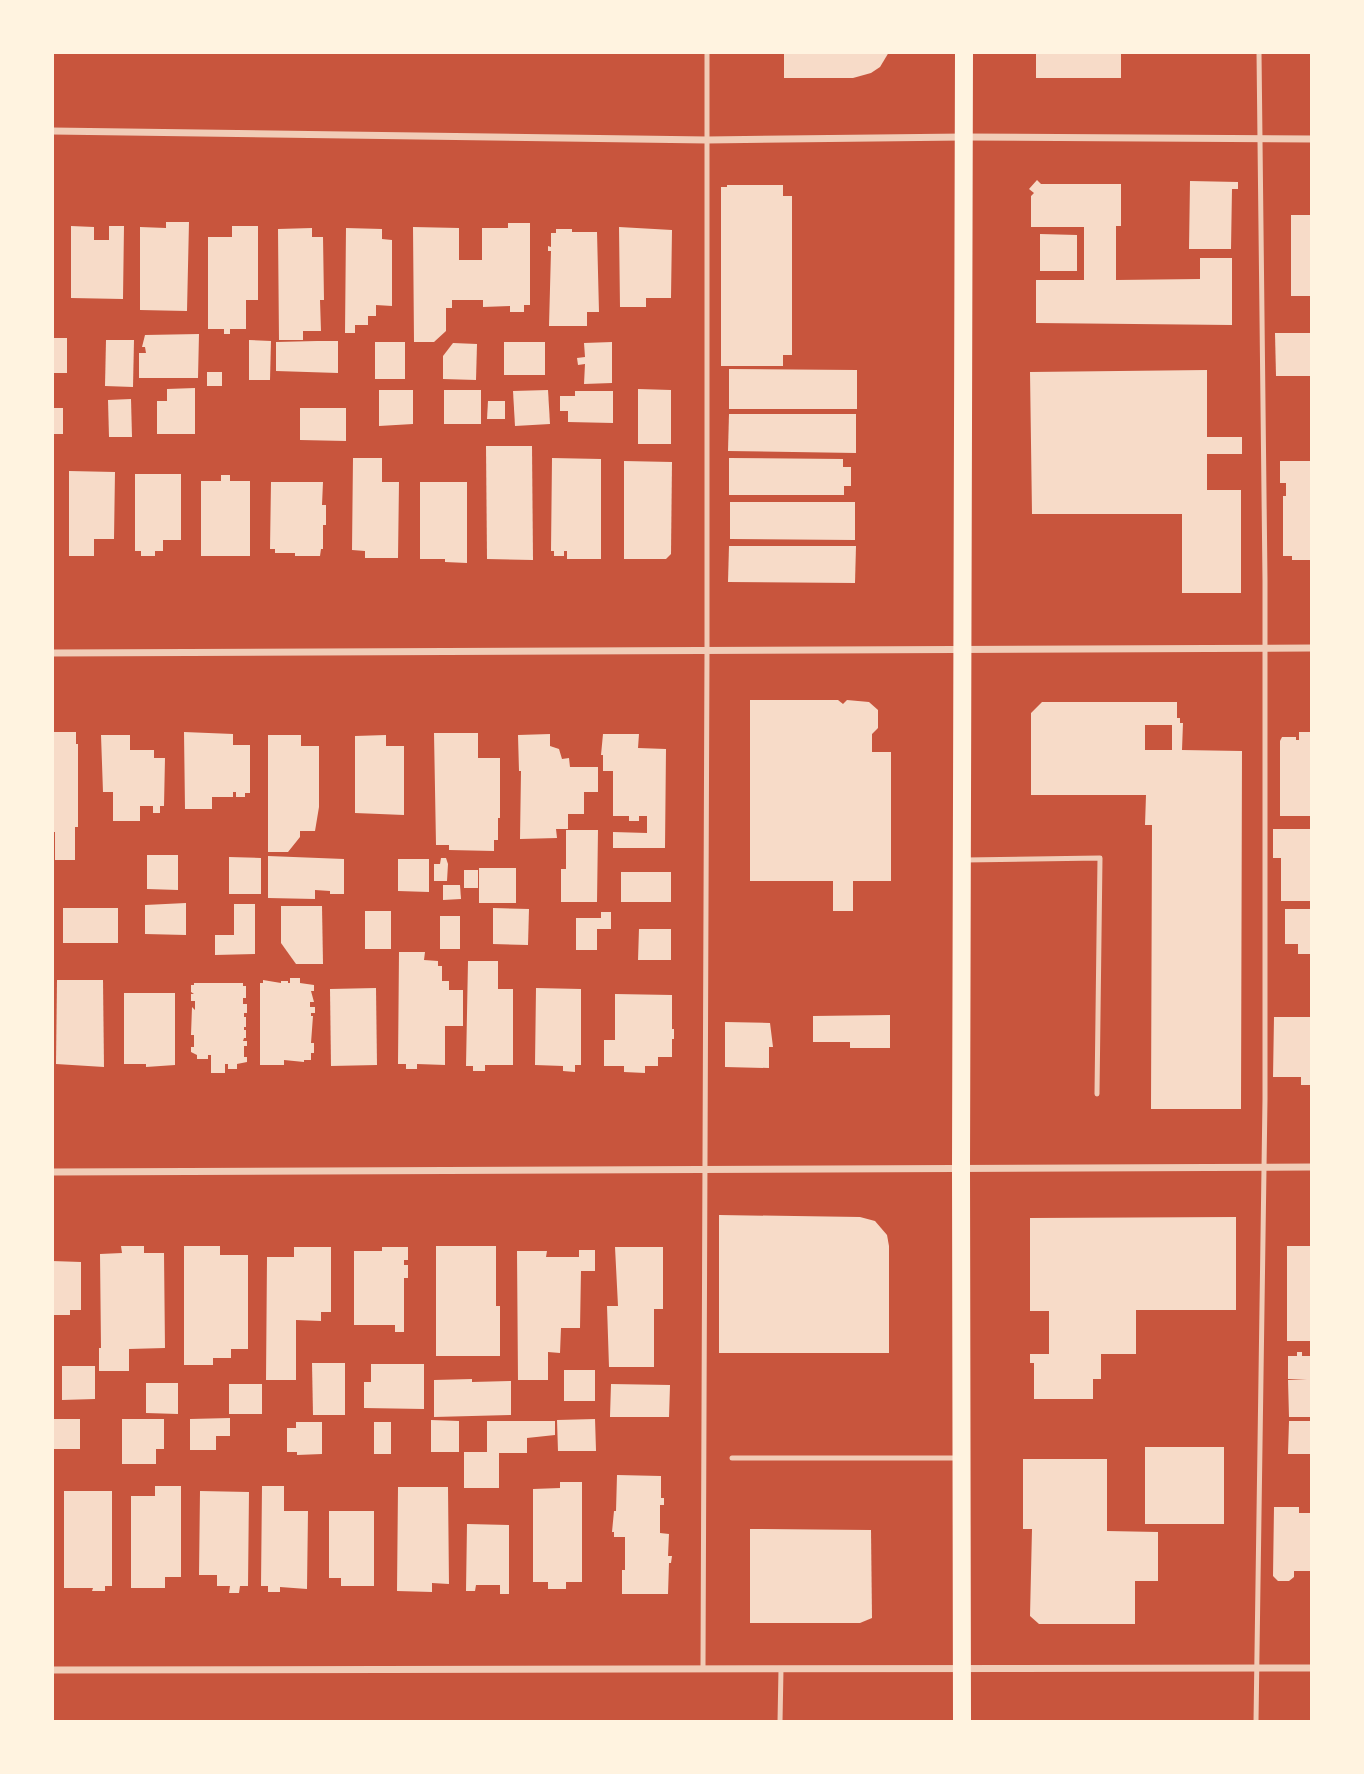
<svg xmlns="http://www.w3.org/2000/svg" width="1364" height="1774" viewBox="0 0 1364 1774" font-family="Inter,sans-serif">
<style>
.building{fill:#f7dbc8;fill-rule:evenodd}
.lines{fill:none;stroke-linecap:round;stroke-linejoin:round}
.service{stroke:#f1ccb7;stroke-width:5}
.minor{stroke:#f1ccb7;stroke-width:7}
.primary{stroke:#fff3e0;stroke-width:18}
</style>
<rect width="100%" height="100%" fill="#c8553d"/>
<g class="building">
<path d="M784,52H889L880,67L871,73L853,78H784Z"/>
<rect x="1036" y="52" width="85" height="26"/>
<path d="M1037,180L1041,184H1121V226H1116V280L1200,279V258H1232V325L1036,323V280H1084V227H1031V196L1034,193L1029,189Z"/>
<path d="M1190,181L1238,182V189H1232L1231,249H1189Z"/>
<path d="M727,185H783V196H792V355H783V366H721V187H727Z"/>
<rect x="1291" y="215" width="21" height="81"/>
<path d="M166,222H189L187,311L140,310V227L166,228Z"/>
<path d="M508,223H530V305H524V312H510V306L483,307V300H452V308H446V331L434,342H414L413,227L459,228V260H482V228H508Z"/>
<path d="M71,226L94,227V240H109V226H124L123,299L71,298Z"/>
<path d="M232,226H258V300H246V329H230V334H224V329H208V237H232Z"/>
<path d="M619,227L672,230L671,298H646V307H620Z"/>
<path d="M312,228V237H323L324,300H320L321,331H303V340H279L278,229Z"/>
<path d="M346,228L382,229V239L392,240V306L376,305V316H368V325H355V333H345Z"/>
<path d="M556,229H572V232H597L599,312H587V326H549L551,251H548V246L551,247V233H556Z"/>
<path d="M1040,234L1077,235V271H1040Z"/>
<path d="M1275,333H1311V376H1276Z"/>
<path d="M199,334L198,378H139V353H146L145,347H142L145,335Z"/>
<rect x="52" y="338" width="15" height="35"/>
<path d="M106,340H134L133,387L105,386Z"/>
<path d="M249,340L271,341L270,380H249Z"/>
<path d="M317,341H338V373L276,371V342Z"/>
<rect x="375" y="342" width="30" height="37"/>
<rect x="504" y="342" width="41" height="33"/>
<path d="M612,342V383L584,384L585,364L578,365L577,358L585,357L584,343Z"/>
<path d="M453,343L477,344L476,380L443,379V356Z"/>
<path d="M729,369L857,370V409H729Z"/>
<path d="M1207,370V437H1242V454H1207V490H1241V593H1182V514H1032L1030,372Z"/>
<rect x="207" y="372" width="15" height="14"/>
<path d="M195,388V434H157V401H167V389Z"/>
<path d="M638,389L671,390V444H638Z"/>
<path d="M379,390H413V424L379,426Z"/>
<rect x="444" y="390" width="37" height="34"/>
<path d="M548,390L550,424L515,426L513,391Z"/>
<path d="M575,391H613V423L568,422V411H560V396H575Z"/>
<path d="M131,399L132,437H109L108,400Z"/>
<path d="M488,401H505V419H487Z"/>
<rect x="52" y="408" width="11" height="26"/>
<path d="M300,408H346V441L300,440Z"/>
<path d="M729,414H856V453L728,451Z"/>
<path d="M486,446H532L533,560L487,559Z"/>
<path d="M353,458H382V482H399L398,558H365V551L352,550Z"/>
<path d="M552,458L601,459V559H567V551H564V556H554V551H551Z"/>
<path d="M729,458L843,459V467H851V486H844V495H729Z"/>
<path d="M624,461L672,462L671,554L666,559H624Z"/>
<path d="M1280,461H1312V560H1292V556H1283V496H1286V483H1280Z"/>
<path d="M69,471L115,472L114,539H94V556H69Z"/>
<path d="M135,474H181V540H163V551H155V556H141V551H135Z"/>
<path d="M221,475H230V481H250V556H201V481H221Z"/>
<path d="M271,482H323L322,505H326V525H323V549H321L320,556H295V553H275V549H270Z"/>
<path d="M420,482H467V563L445,562V559H420Z"/>
<path d="M730,502H855V540L730,539Z"/>
<path d="M729,546H856L855,583L728,582Z"/>
<path d="M750,700H838L843,704L847,700L869,702L878,710V728L872,734V752H891V881H853V911H833V881H750Z"/>
<path d="M1042,702H1177V718H1180V723H1183L1182,750L1242,751L1241,1109H1151L1152,825H1145L1146,795H1031V713ZM1145,725H1172V750H1145Z"/>
<path d="M52,732H76V744H78V827H75V860H55V832H52Z"/>
<path d="M184,732L233,734V745H250V793H245V797H236V792H233V797H212V809H185Z"/>
<path d="M1299,732H1312V816H1280V741L1282,737H1296V740H1299Z"/>
<path d="M434,733H478V758H500V818H498V840H494V851L449,850V845H436Z"/>
<path d="M550,734V746L559,749L562,759L569,758L570,767H598V792H584V814H568V829H556L557,838L520,839L521,771H519L518,735Z"/>
<path d="M603,734H639L638,748L666,749L665,848H613V832L647,833V816H639V821H629V816H613V771H603V755H601Z"/>
<path d="M101,735H130V750H154V758H165L164,806H160V813H153V806H140V821H113V792H103Z"/>
<path d="M268,735H301V746H319V807L315,831H300V837L288,852H268Z"/>
<path d="M386,735V746H404V815L355,813V736Z"/>
<path d="M1273,829H1312V901H1281V858H1273Z"/>
<path d="M566,830H598L597,902H561V869H566Z"/>
<path d="M147,855H178V890L147,889Z"/>
<path d="M268,856L344,859V894H330V891L315,890V899L268,898Z"/>
<path d="M229,857L261,858V894H229Z"/>
<path d="M441,858H446L448,864L447,881H434V864H440Z"/>
<path d="M398,859H429V892L398,891Z"/>
<rect x="479" y="868" width="37" height="35"/>
<rect x="464" y="870" width="14" height="18"/>
<rect x="621" y="872" width="50" height="30"/>
<path d="M443,885H460L461,899L443,900Z"/>
<path d="M186,903V935L145,934V905Z"/>
<path d="M234,904H255V954L215,955V935H234Z"/>
<path d="M281,906H322L323,964H296L281,943Z"/>
<rect x="63" y="908" width="55" height="35"/>
<path d="M493,908L529,909L528,945L493,944Z"/>
<path d="M1285,909H1312L1310,954H1298V944H1285Z"/>
<rect x="365" y="911" width="26" height="38"/>
<path d="M601,912H611V929H597V950H576V918H601Z"/>
<rect x="440" y="916" width="20" height="33"/>
<path d="M639,929H671V960H638Z"/>
<path d="M399,952H425L424,960L438,961V966H442V981H449V990H463V1026H445V1065L417,1064V1069H406V1064H398Z"/>
<path d="M468,961H498V989H513V1065H485V1071H473V1066H466Z"/>
<path d="M290,978H300V983L314,985V991H311L314,1002H310V1007H315V1013H311V1016H313L311,1043H314V1053H311V1060H304V1062L284,1060V1065H260V983H263V980L281,983V981H288V983H290Z"/>
<path d="M57,980H103L104,1067L56,1064Z"/>
<path d="M194,983H243V986H246V998H243V1004H247V1013H244V1017H246V1027H244V1030H246V1038H244L243,1041H247V1046H244V1057H247V1062L237,1064V1069H228V1064H225V1073H211V1055H208V1059H197V1055L191,1052V1047H194V1035H191L192,1007L195,1010V1001H191V994H194L191,992V985H194Z"/>
<path d="M376,988L377,1065L331,1066L330,989Z"/>
<path d="M536,988L581,989V1065H575V1072L563,1071V1066L535,1065Z"/>
<path d="M124,993H175V1065L146,1067V1064H124Z"/>
<path d="M615,994L672,995V1029H674V1039H672V1057H658V1066H645V1073L624,1072V1066H604V1040H615Z"/>
<path d="M890,1015V1048H850V1042H813V1016Z"/>
<path d="M1274,1017H1312V1085H1301V1077H1273Z"/>
<path d="M725,1022L770,1023L773,1047H769V1068L725,1067Z"/>
<path d="M719,1215L860,1217L875,1221L887,1235L889,1246V1353H719Z"/>
<path d="M1236,1217V1310H1136V1354H1101V1379H1093V1399H1034V1363H1030V1354H1049V1311H1030V1218Z"/>
<path d="M121,1246H144V1253H164L165,1348L129,1349V1371H99V1348H101L100,1254L122,1253Z"/>
<path d="M184,1246H220V1255H248V1349H231V1358H213V1365H184Z"/>
<path d="M436,1246H496V1306H500V1356H436Z"/>
<rect x="1287" y="1246" width="25" height="95"/>
<path d="M294,1247H331V1312H321V1321L296,1320V1380H266L267,1257H294Z"/>
<path d="M382,1247H408V1260H404V1265H408V1278H404V1332H395V1325H354V1251H382Z"/>
<path d="M615,1247H663V1309H654V1367H609L607,1306H618Z"/>
<path d="M579,1250H595V1271H581L580,1328H561L560,1353L548,1352V1380H518L517,1251H547L546,1257H579Z"/>
<path d="M52,1261L81,1262V1310H70V1315H52Z"/>
<path d="M1297,1352H1302V1356H1312V1417H1289L1288,1380H1307L1288,1379V1356H1297Z"/>
<path d="M312,1363H345V1415H313Z"/>
<path d="M371,1364H424V1409L364,1408V1382H371Z"/>
<path d="M62,1366H95V1399L62,1400Z"/>
<rect x="564" y="1370" width="31" height="31"/>
<path d="M472,1379V1382L511,1381V1415L434,1417V1380Z"/>
<path d="M146,1383H178V1414L146,1413Z"/>
<rect x="229" y="1384" width="33" height="30"/>
<path d="M611,1384L670,1385L669,1417H610Z"/>
<path d="M230,1418V1436H216V1450H190V1419Z"/>
<rect x="54" y="1419" width="26" height="30"/>
<path d="M122,1419H164V1449H156V1464H122Z"/>
<path d="M595,1419L596,1451H558L557,1420Z"/>
<path d="M431,1420L459,1421V1452H431Z"/>
<path d="M487,1421H555V1435L527,1438V1453H499V1488H464V1452H487Z"/>
<path d="M1289,1421H1312V1454H1288Z"/>
<path d="M296,1422H322V1454L297,1455V1452H287V1428H296Z"/>
<rect x="374" y="1422" width="17" height="32"/>
<rect x="1145" y="1447" width="79" height="77"/>
<path d="M1023,1459H1107V1531L1158,1532V1581H1135V1624H1039L1030,1616L1032,1529H1023Z"/>
<path d="M617,1475L661,1476V1498H664V1505H660V1533L669,1534L668,1556H672L671,1563H669L668,1594H622V1570H625V1537H614V1532H612L614,1511H616Z"/>
<path d="M560,1482H582V1582H566V1589H548V1582H533V1489L560,1488Z"/>
<path d="M155,1486H181V1577H165V1588H131V1496H155Z"/>
<path d="M262,1486H284V1511H308L307,1589L280,1587V1592H268V1586H261Z"/>
<path d="M398,1487H448L449,1584L432,1583V1592L397,1591Z"/>
<path d="M64,1491H112V1586H105V1591H92L93,1588H64Z"/>
<path d="M200,1491L249,1492L248,1586H240L239,1593H229L230,1586H217V1575H199Z"/>
<path d="M1274,1507H1299V1513H1312V1571H1294V1577L1289,1581H1278L1273,1576Z"/>
<path d="M329,1511H374V1586H341V1578H329Z"/>
<path d="M467,1524L509,1525V1594H500V1585H476L475,1591H466Z"/>
<path d="M750,1529L871,1530L872,1618L860,1623H750Z"/>
</g>
<g class="lines">
<g class="service">
<path d="M965,860L1100,858L1097,1094"/>
<path d="M732,1458H958"/>
<path d="M703,1669L707,651V52"/>
<path d="M780,1722L781,1669"/>
<path d="M1256,1722L1265,1099V581L1259,52"/>
</g>
<g class="minor">
<path d="M52,131L707,140L964,137L1312,139"/>
<path d="M52,653L1312,648"/>
<path d="M52,1172L1312,1167"/>
<path d="M52,1670L1312,1668"/>
</g>
<path class="primary" d="M962,1722L961,1168L964,52"/>
</g>
<rect width="1364" height="1774" fill="none" stroke="#fff3e0" stroke-width="108"/>
</svg>
